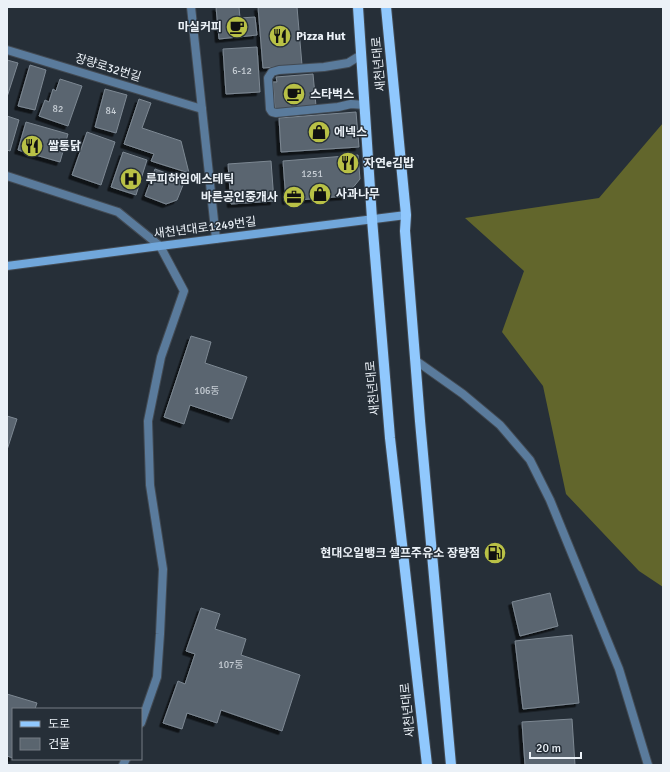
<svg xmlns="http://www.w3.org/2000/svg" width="670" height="772" viewBox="0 0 670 772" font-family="Signika,'Noto Sans KR',sans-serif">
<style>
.forest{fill:#62662c}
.building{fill:#5a656f;stroke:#7d8893;filter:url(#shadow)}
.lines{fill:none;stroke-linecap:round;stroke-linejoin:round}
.lane-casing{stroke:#424a53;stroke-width:10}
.street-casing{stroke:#424a53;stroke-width:10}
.secondary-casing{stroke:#424a53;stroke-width:10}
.primary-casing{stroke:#424a53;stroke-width:12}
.lane{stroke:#5a7b9c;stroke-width:8}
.street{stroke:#5a7b9c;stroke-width:8}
.secondary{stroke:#71a7db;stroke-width:8}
.primary{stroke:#90c8fd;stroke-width:10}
.labels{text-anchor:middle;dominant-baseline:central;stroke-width:3;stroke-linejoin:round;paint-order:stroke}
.number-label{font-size:10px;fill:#c7ced5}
.poi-label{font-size:12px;font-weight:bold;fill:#ebf1f7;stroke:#262f38;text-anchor:start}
.street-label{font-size:12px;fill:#ebf1f7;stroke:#262f38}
</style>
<defs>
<filter id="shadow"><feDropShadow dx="-3.5" dy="3.5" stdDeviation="0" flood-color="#0009"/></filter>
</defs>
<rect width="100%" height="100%" fill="#262f38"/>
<path class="forest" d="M663,123V587L639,571L566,494L543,386L502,332L524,271L465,218L599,198Z"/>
<g class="building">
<path d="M216,7H239L240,18L255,17L257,35L219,39Z"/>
<path d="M258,7H297L302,65L263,68Z"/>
<path d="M257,47L260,92L226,94L223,49Z"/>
<path d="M7,60L18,63L7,97Z"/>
<path d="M30,65L46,70L35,110L18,106Z"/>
<path d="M313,74L316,106L275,109L273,82H277L276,77Z"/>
<path d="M60,79L82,86L68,126L39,116L45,100L49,102L53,89L56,91Z"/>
<path d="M105,89L127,95L116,133L95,127Z"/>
<path d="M139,99L151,103L142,128L181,141L189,173L151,161L154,154L124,144Z"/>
<path d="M356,112L359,147L281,152L279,118Z"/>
<path d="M7,116L19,120L10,151L7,150Z"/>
<path d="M26,122L68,134L60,162L18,150Z"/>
<path d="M87,132L115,142L101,185L72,175Z"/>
<path d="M123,152L147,160L136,195L111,187Z"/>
<path d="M358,155L360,179L346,196L286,201L283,161Z"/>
<path d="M271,161L274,201L231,204L228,164Z"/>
<path d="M155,169L185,180L177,200L166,204L145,196Z"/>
<path d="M191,336L211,342L205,363L247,377L232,419L190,405L184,424L164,417Z"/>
<path d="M7,416L17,419L7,450Z"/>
<path d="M550,593L558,626L520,636L512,602Z"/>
<path d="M201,608L220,614L215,629L246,639L241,655L300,675L282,731L221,710L217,723L187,713L182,729L163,723L178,681L185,684L195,654L186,651Z"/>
<path d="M572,635L579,703L523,709L515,641Z"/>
<path d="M7,694L37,703L35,709H13V758L7,756Z"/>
<path d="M572,719L575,765H525L522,722Z"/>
</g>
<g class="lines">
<g class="lane-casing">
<g id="lane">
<path d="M361,55L348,63L324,67L279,70L272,72L268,78L270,109L272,112L276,113L338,107L351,104L364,105"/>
<path d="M415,360L463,394L500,425L530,460L550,500L619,669L648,765"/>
<path d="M141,723L157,677L160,634L163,569L150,485L148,421L161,357L184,291L160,246"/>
<path d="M123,765L126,759"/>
</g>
</g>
<g class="street-casing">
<g id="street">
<path d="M191,7L216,239"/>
<path d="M7,50L202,109"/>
<path d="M7,176L118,212L160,246"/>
</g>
</g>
<g class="secondary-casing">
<path id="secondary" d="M7,266L160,246L406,215"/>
</g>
<g class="primary-casing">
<g id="primary">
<path d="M358,7L372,219L390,438L427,765"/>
<path d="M386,7L406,215L405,231L420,421L451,765"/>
</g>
</g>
<use href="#lane" class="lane"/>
<use href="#street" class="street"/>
<use href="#secondary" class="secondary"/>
<use href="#primary" class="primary"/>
</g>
<defs>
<g id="cafe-disc" transform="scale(1.15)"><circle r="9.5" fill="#b9c146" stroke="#262f38"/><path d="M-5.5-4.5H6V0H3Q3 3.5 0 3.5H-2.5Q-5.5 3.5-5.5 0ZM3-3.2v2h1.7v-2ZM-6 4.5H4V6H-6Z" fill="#111"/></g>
<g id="restaurant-disc" transform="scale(1.15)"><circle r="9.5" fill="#b9c146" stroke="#262f38"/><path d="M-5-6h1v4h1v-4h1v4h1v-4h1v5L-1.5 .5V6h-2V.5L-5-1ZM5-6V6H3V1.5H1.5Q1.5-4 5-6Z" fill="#111"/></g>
<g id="shop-disc" transform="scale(1.15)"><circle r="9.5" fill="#b9c146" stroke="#262f38"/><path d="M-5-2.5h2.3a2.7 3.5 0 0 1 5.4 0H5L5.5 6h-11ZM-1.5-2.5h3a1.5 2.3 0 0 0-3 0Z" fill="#111"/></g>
<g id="hospital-disc" transform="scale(1.15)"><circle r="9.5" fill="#b9c146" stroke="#262f38"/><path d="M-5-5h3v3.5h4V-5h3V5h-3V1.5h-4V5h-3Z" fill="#111"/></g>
<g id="office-disc" transform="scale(1.15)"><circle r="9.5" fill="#b9c146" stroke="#262f38"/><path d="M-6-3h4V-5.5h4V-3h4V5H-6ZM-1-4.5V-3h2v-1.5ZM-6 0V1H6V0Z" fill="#111"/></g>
<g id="fuel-disc" transform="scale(1.15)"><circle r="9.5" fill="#b9c146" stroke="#262f38"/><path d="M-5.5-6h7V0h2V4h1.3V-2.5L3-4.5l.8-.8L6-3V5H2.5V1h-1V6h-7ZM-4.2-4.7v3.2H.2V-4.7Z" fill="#111"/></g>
</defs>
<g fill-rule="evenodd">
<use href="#cafe-disc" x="237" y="27"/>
<use href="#restaurant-disc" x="280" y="36"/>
<use href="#cafe-disc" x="294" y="94"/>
<use href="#shop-disc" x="319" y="132"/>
<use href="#restaurant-disc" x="32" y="146"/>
<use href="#restaurant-disc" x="348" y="163"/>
<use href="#hospital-disc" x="131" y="179"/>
<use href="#shop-disc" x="320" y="194"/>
<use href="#office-disc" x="294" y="197"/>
<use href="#fuel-disc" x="495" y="553"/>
</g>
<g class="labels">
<g class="number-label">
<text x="242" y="71">6-12</text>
<text x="58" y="109">82</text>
<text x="111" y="111">84</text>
<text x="312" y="174">1251</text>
<text x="207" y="391">106동</text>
<text x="231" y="665">107동</text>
</g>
<g class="poi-label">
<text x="222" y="27" text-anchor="end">마실커피</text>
<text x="296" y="36">Pizza Hut</text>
<text x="310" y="94">스타벅스</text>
<text x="334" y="132">에넥스</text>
<text x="48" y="146">쌀통닭</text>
<text x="364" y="163">자연e김밥</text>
<text x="146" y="179">루피하임에스테틱</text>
<text x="336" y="194">사과나무</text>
<text x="278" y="197" text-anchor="end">바른공인중개사</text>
<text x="480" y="553" text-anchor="end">현대오일뱅크 셀프주유소 장량점</text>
</g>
<g class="street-label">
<text transform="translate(379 64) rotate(-95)">새천년대로</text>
<text transform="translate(108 68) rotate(17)">장량로32번길</text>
<text transform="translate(205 228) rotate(-7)">새천년대로1249번길</text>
<text transform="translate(373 388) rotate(-95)">새천년대로</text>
<text transform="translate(408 710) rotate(-96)">새천년대로</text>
</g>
</g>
<rect width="670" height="772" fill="none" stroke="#ebf1f7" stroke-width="16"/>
<rect x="12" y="708" width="130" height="52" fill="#262f38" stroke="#757d84"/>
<rect x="20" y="721" width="20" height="6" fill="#90c8fd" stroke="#757d84"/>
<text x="48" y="728" font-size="12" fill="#ebf1f7">도로</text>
<rect x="20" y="738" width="20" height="12" fill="#5a656f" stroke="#757d84"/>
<text x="48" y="748" font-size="12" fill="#ebf1f7">건물</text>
<path d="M530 752v6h51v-6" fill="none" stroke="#ebf1f7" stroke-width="2"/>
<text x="536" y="752" font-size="12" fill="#ebf1f7" stroke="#262f38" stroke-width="3" paint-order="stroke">20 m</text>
</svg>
